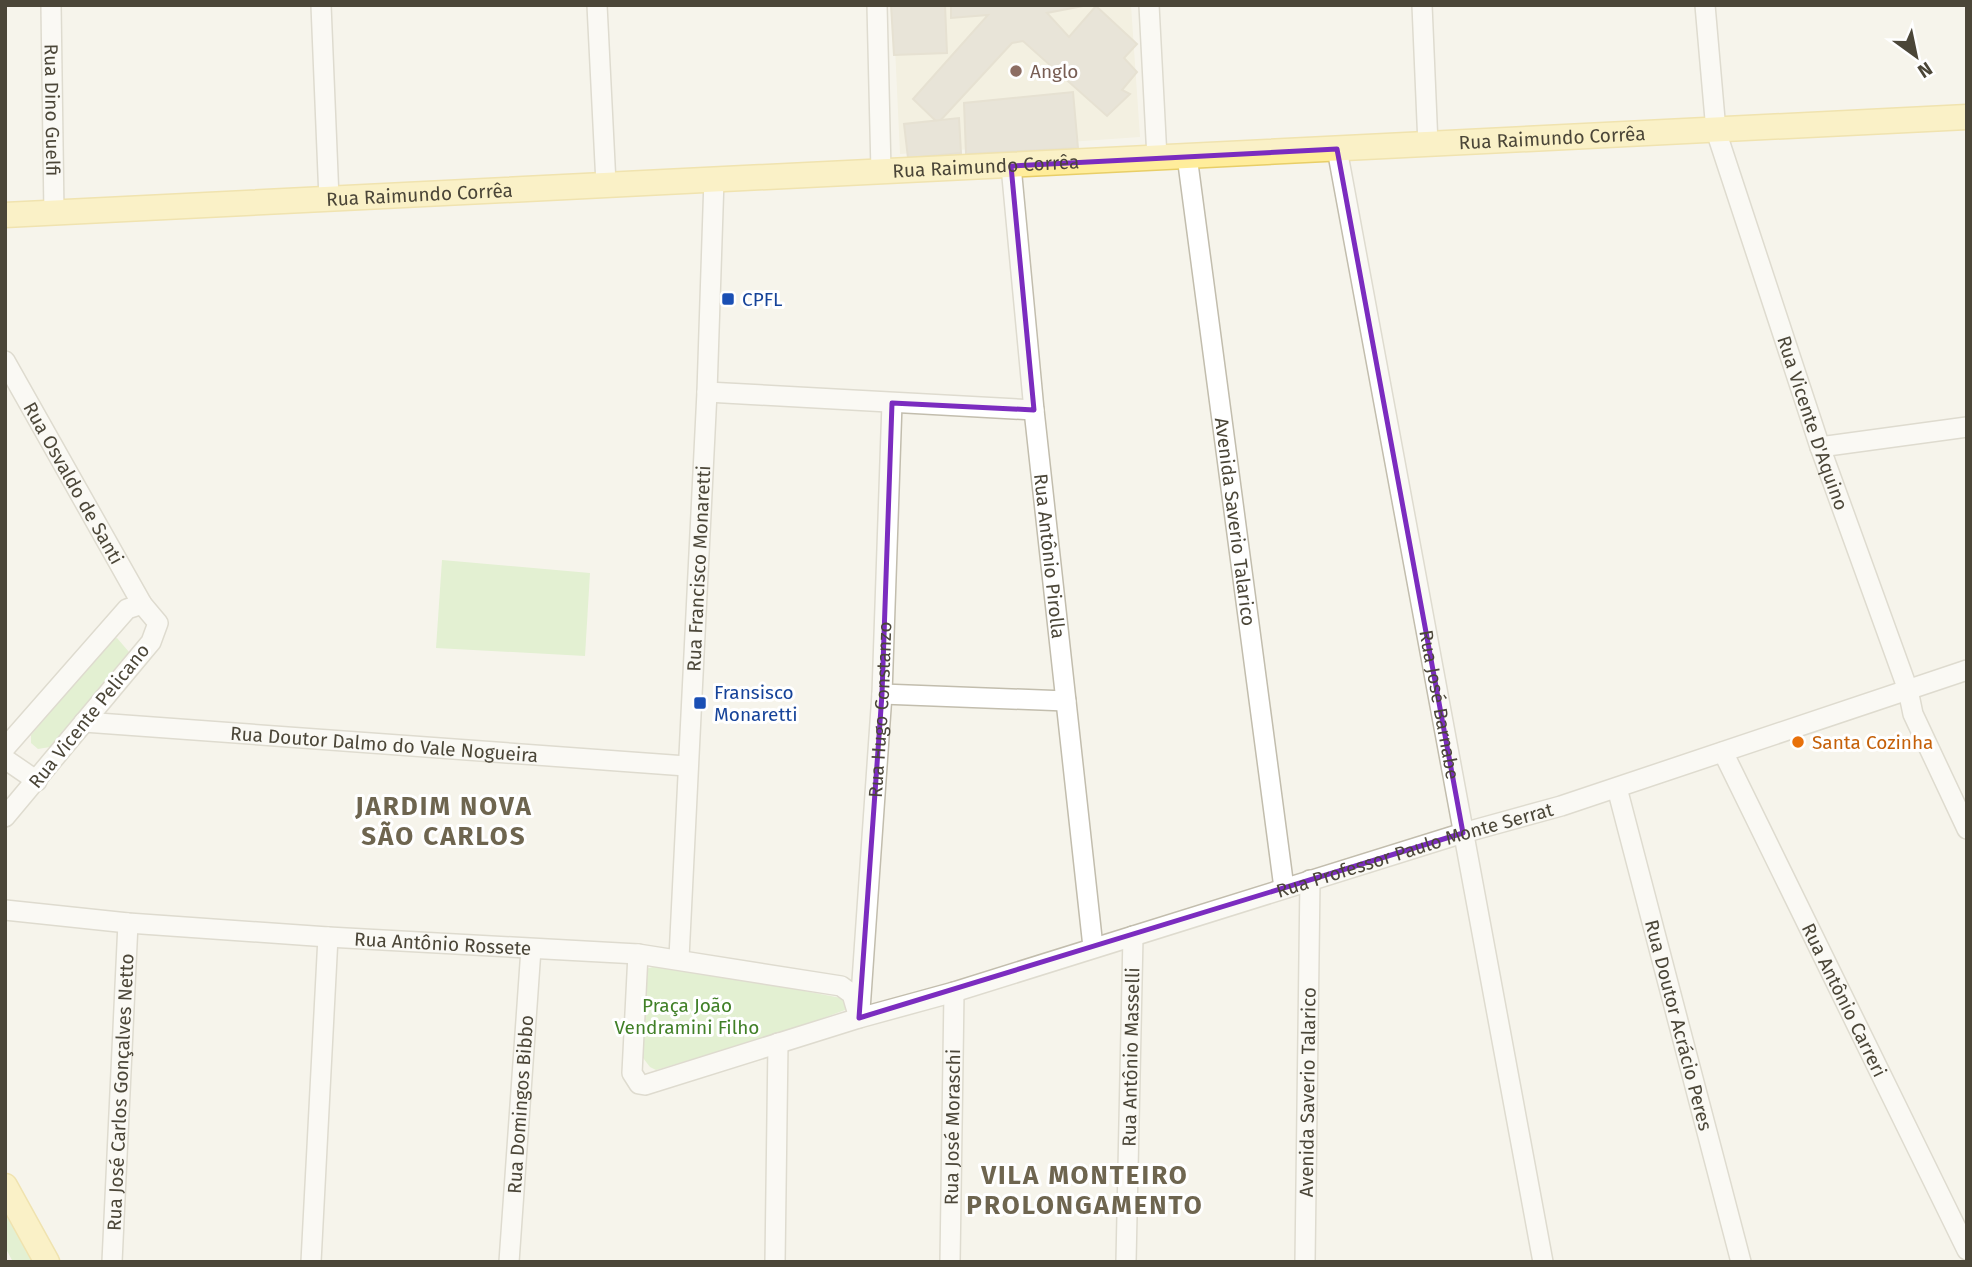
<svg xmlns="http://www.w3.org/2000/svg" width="1972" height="1267" viewBox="0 0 1972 1267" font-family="'Fira Sans',sans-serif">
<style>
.education{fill:#efebd5}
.green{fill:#ccebb4}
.building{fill:#d8d1c0;stroke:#d3cab3;stroke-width:2}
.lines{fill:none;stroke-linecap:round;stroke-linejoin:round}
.minor-casing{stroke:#c2bdad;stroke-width:22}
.major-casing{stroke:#e8ce67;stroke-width:27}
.minor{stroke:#fff;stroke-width:19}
.major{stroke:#ffed9b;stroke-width:24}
.marked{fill:none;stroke:#7b2cbf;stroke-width:5;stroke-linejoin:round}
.education-dot{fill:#8d6e63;stroke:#fff;stroke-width:2.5}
.transit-dot{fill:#1a4fb4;stroke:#fff;stroke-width:2.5}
.food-dot{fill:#e8710a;stroke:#fff;stroke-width:2.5}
.labels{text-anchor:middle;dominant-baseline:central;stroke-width:6;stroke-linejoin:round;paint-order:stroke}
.education-label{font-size:19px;fill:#785e54;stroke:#fff;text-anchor:start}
.street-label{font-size:19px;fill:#4b4638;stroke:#fff}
.transit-label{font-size:19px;fill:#164399;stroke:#fff;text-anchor:start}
.food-label{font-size:19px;fill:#c56008;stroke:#fff;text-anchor:start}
.park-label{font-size:19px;fill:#418028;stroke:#fff}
.district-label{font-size:26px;font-weight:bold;letter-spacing:2px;fill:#6e654f;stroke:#fff}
</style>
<rect width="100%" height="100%" fill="#f6f4eb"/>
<path class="education" d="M893,5H1131L1140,137L900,154Z"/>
<g class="green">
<path d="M442,560L590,573L585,656L436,648Z"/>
<path d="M117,638L129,652L126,657L50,747L38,749L31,743V735L112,639Z"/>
<path d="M665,964L841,998L847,1005L845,1010L794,1029L656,1070L650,1067L640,1054L645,969Z"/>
<path d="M5,1205L37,1262H13L5,1247Z"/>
</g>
<g class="building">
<path d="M891,5H945L947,53L894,55Z"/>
<path d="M951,5H1088L1047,13L1069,37L1096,6L1137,44L1124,58L1137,72L1122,90L1130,94L1107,116L1023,41L1012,43L938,123L913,99L988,15L951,18Z"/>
<path d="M1073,92L1078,148L966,154L964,103Z"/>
<path d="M959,118L961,153L908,158L904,124Z"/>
</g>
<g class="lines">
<g class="minor-casing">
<g id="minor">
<path id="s1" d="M51,5L54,214"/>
<path d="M321,5L329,199"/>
<path d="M597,5L606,184"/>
<path d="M877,5L881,171"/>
<path d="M1149,5L1157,158"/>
<path d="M1422,5L1428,145"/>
<path id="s2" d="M1705,5L1716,131L1820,447L1908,690L1913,714L1967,829"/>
<path id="s3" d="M1337,149L1543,1262"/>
<path id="s4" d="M1187,156L1284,888"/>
<path id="s5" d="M1011,166L1034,410L1093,947"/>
<path id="s6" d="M5,361L142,604L158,623L151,642L5,817"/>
<path d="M707,392L1034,410"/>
<path d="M1820,447L1967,427"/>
<path d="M882,694L1066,701"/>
<path id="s7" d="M84,722L686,766"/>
<path d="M5,748L127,609L142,604"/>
<path id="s8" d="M1723,752L1967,1250"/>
<path d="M5,759L37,781"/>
<path id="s9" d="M1617,788L1741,1262"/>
<path id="s10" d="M5,910L128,923L328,937L638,954L841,986L852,994L859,1018"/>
<path id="s11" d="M638,954L632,1073L639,1084L645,1085L859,1018L954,992L1463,833L1561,806L1967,670"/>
<path id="s12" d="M679,958L707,392L714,179"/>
<path id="s13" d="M860,1010L882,694L892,403"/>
<path id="s14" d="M112,1262L128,923"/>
<path d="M311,1262L328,937"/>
<path id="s15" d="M509,1262L531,949"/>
<path d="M775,1262L778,1043"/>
<path id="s16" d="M950,1262L954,992"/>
<path id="s17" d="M1126,1262L1133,936"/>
<path id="s18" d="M1305,1262L1310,880"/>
</g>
</g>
<g class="major-casing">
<g id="major">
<path id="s19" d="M5,215L1967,117"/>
<path d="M5,1186L47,1262"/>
</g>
</g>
<use href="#minor" class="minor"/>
<use href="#major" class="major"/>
</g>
<path d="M0 0H1972V1267H0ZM1337,149L1463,833L859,1018L882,694L892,403L1034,410L1011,166Z" fill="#f6f4eb" fill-opacity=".55" fill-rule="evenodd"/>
<path class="marked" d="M1337,149L1463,833L859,1018L882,694L892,403L1034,410L1011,166Z"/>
<circle class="education-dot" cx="1016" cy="71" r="7"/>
<g class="transit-dot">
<rect x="721" y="292" width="14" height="14" rx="3.5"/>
<rect x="693" y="696" width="14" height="14" rx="3.5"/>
</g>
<circle class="food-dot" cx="1798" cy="742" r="7"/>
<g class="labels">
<g class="education-label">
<text x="1030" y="71">Anglo</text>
</g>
<g class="street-label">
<text stroke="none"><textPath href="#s1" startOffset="105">Rua Dino Guelfi</textPath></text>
<text stroke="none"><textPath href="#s19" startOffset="1549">Rua Raimundo Corrêa</textPath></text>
<text stroke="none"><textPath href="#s19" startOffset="982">Rua Raimundo Corrêa</textPath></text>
<text stroke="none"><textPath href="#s19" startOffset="415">Rua Raimundo Corrêa</textPath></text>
<text stroke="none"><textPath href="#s2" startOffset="434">Rua Vicente D'Aquino</textPath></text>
<text stroke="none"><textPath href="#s6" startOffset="140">Rua Osvaldo de Santi</textPath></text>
<text stroke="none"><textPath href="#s4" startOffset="369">Avenida Saverio Talarico</textPath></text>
<text stroke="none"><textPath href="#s5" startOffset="392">Rua Antônio Pirolla</textPath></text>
<text stroke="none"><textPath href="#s12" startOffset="390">Rua Francisco Monaretti</textPath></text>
<text stroke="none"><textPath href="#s3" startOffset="565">Rua José Barnabe</textPath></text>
<text stroke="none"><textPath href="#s13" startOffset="301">Rua Hugo Constanzo</textPath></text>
<text transform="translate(89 716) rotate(-51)">Rua Vicente Pelicano</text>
<text stroke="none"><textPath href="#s7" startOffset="301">Rua Doutor Dalmo do Vale Nogueira</textPath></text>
<text stroke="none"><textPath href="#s11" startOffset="943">Rua Professor Paulo Monte Serrat</textPath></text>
<text stroke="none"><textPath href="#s10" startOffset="439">Rua Antônio Rossete</textPath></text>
<text stroke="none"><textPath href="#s8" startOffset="276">Rua Antônio Carreri</textPath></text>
<text stroke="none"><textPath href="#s9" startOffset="245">Rua Doutor Acrácio Peres</textPath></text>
<text stroke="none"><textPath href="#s17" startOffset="205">Rua Antônio Masselli</textPath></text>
<text stroke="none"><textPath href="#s14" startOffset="170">Rua José Carlos Gonçalves Netto</textPath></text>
<text stroke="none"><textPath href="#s18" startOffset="170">Avenida Saverio Talarico</textPath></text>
<text stroke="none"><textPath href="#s15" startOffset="158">Rua Domingos Bibbo</textPath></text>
<text stroke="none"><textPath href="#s16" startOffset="135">Rua José Moraschi</textPath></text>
</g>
<g class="transit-label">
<text x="742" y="299">CPFL</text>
<text x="714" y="692">Fransisco<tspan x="714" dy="22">Monaretti</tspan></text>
</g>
<g class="food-label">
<text x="1812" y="742">Santa Cozinha</text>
</g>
<g class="park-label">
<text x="687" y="1005">Praça João<tspan x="687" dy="22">Vendramini Filho</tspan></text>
</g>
<g class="district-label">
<text x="444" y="806">JARDIM NOVA<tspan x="444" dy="30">SÃO CARLOS</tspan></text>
<text x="1085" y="1175">VILA MONTEIRO<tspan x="1085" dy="30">PROLONGAMENTO</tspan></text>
</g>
</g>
<rect width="1972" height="1267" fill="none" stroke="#4b4638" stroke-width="14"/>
<g transform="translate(1916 56) rotate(147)" stroke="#ffffff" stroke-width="5" paint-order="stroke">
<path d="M0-5L12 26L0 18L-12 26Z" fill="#4b4638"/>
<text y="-10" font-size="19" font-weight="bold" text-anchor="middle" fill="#4b4638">N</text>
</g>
</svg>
